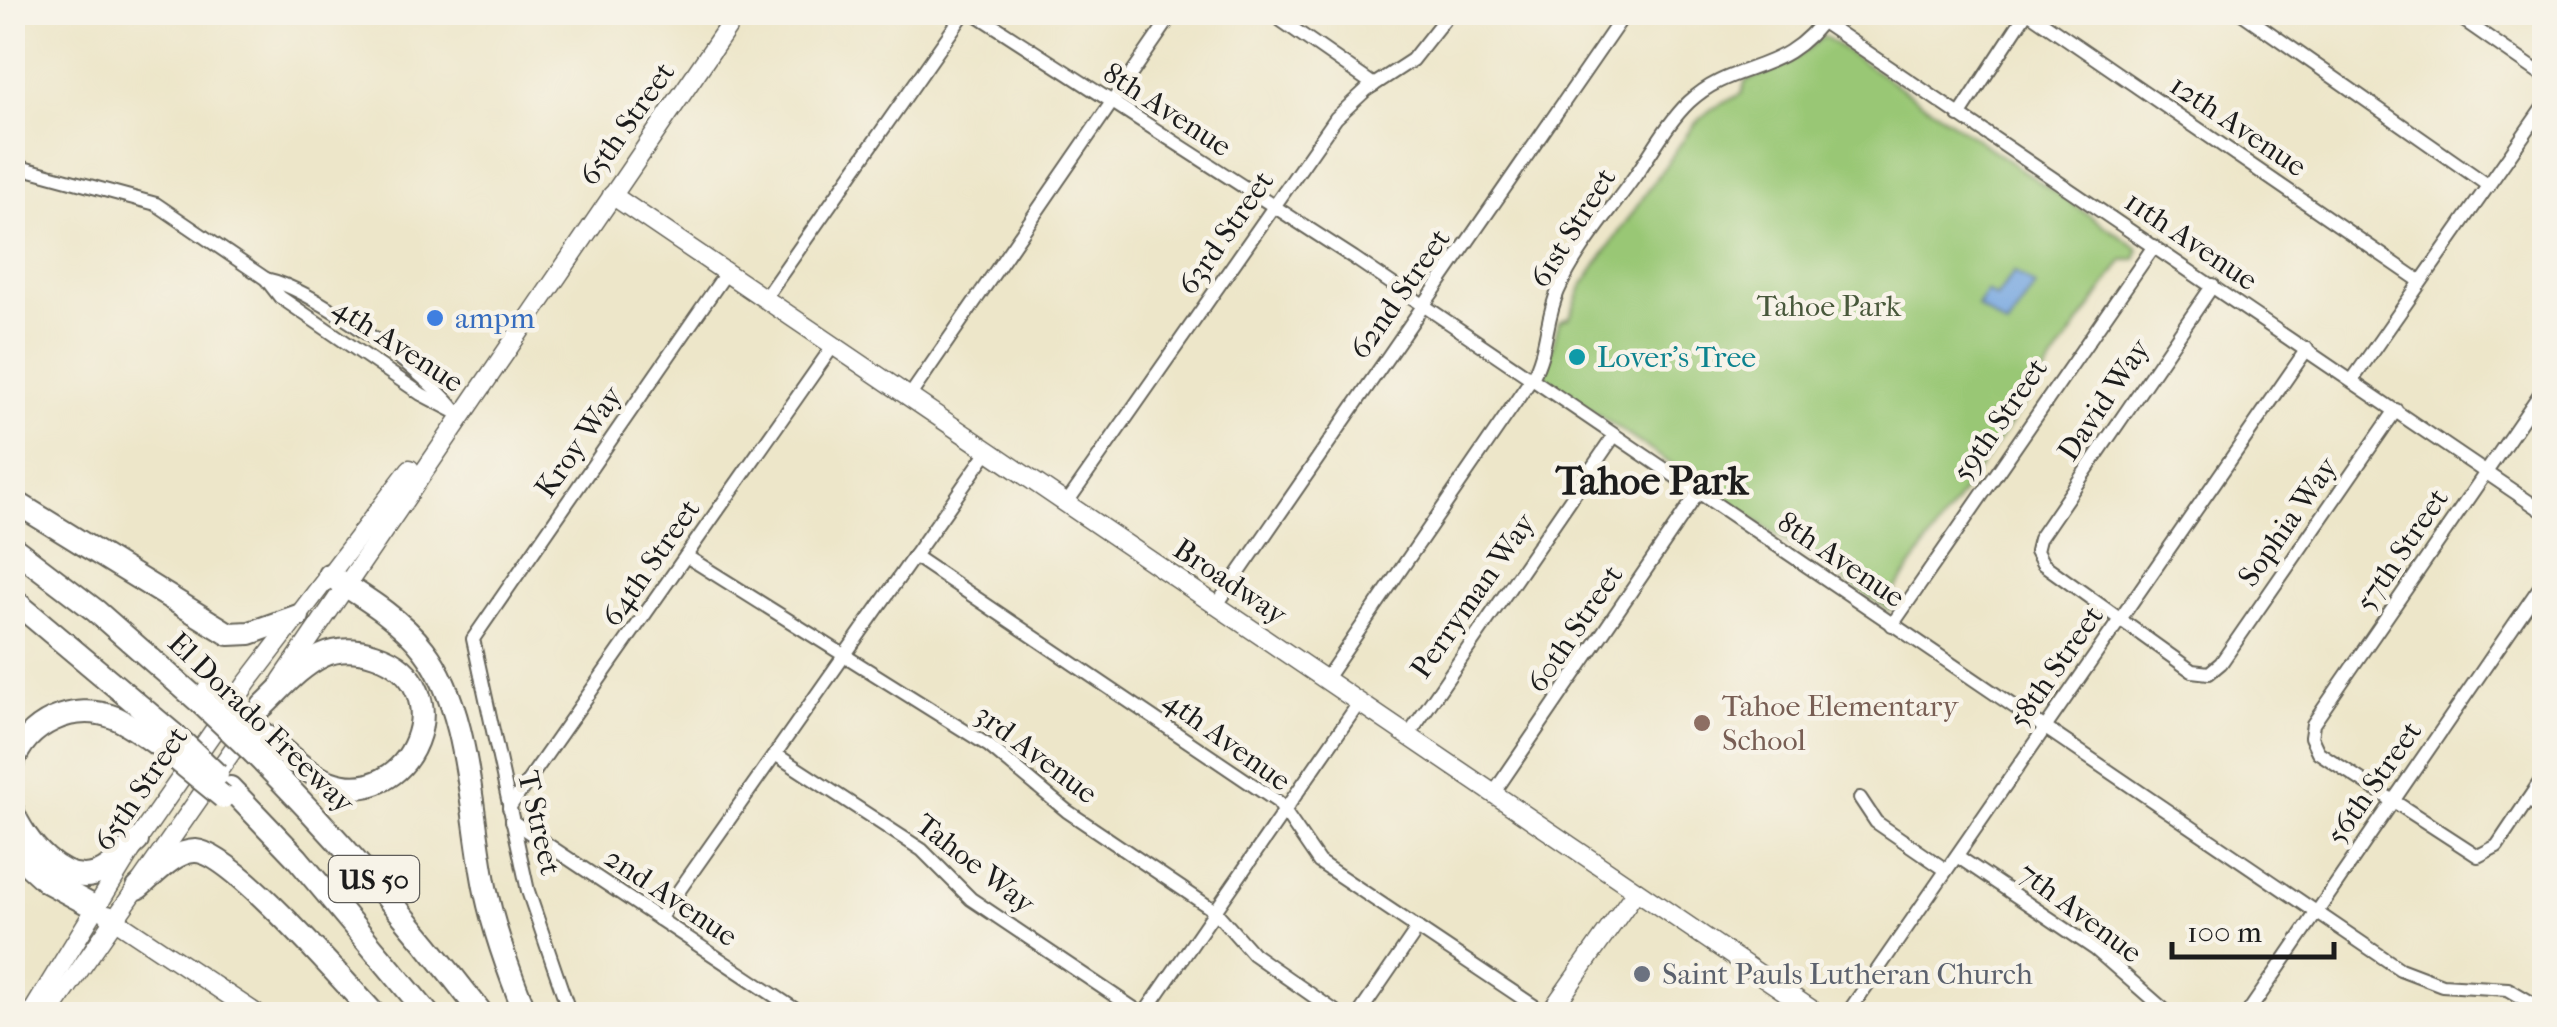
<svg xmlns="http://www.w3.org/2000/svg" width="2557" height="1027" viewBox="0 0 2557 1027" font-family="'IM FELL French Canon',serif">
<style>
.green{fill:#99c775;stroke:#5a7248;stroke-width:2.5}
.water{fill:#75a6e0;stroke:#48617e;stroke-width:2.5}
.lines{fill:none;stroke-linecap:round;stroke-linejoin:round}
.street-casing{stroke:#656359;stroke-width:16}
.secondary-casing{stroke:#656359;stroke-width:21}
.highway-casing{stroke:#656359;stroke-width:26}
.street{stroke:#fff;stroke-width:12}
.secondary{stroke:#fff;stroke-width:18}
.highway{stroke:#fff;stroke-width:22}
.highway-bridge-casing{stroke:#656359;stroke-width:26;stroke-linecap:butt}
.highway-bridge{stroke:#fff;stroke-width:22}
.shop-dot{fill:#3f7fe0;stroke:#f7f3e8;stroke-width:4}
.culture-dot{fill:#0f9aa8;stroke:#f7f3e8;stroke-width:4}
.education-dot{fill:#8d6e63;stroke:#f7f3e8;stroke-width:4}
.worship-dot{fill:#6b7280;stroke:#f7f3e8;stroke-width:4}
.labels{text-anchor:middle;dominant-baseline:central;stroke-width:9;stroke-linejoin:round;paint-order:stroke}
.shield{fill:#f7f3e8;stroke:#5e5c59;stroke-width:2.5}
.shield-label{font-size:28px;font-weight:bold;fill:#1c1c1c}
.street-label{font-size:30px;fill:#1c1c1c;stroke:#f7f3e8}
.park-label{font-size:30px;fill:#48583b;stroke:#f7f3e8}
.shop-label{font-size:30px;fill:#366cbe;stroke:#f7f3e8;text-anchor:start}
.culture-label{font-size:30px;fill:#0d838f;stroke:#f7f3e8;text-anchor:start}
.education-label{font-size:30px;fill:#785e54;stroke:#f7f3e8;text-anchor:start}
.worship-label{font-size:30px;fill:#5b616d;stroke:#f7f3e8;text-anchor:start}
.district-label{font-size:40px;font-weight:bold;fill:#1c1c1c;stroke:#f7f3e8}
</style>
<rect width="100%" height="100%" fill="#f7f3e8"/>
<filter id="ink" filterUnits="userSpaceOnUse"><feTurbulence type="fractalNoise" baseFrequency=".01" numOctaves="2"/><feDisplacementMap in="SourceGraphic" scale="20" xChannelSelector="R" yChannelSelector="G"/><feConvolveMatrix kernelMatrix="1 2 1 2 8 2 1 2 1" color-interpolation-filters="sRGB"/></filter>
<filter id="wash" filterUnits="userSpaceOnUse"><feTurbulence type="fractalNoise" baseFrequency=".0048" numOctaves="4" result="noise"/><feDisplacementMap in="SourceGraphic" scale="40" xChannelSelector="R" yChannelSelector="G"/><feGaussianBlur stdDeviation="2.25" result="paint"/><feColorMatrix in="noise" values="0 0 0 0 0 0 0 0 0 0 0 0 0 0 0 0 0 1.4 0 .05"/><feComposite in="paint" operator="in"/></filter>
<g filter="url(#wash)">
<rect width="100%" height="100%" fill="#ede6c9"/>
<path class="green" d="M1824,36L2139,249L2135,260H2123L1894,592L1897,604L1890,611L1549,382L1545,374L1559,322L1570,317L1583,284L1693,126L1710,110L1741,94L1746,81L1790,63Z"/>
<path class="water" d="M2014,272L2035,286L2007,327L1977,306L1987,292L1996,298Z"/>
</g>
<g filter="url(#ink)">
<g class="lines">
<g class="street-casing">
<g id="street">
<path d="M973,12L1354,258L2400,969L2442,985L2508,989L2544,1010"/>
<path d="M1269,12L1374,85"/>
<path d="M1808,12L2544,512"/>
<path d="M2028,12L2420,281"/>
<path d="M2240,12L2489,186"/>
<path d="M2452,12L2544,76"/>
<path d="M1959,116L2027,12"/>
<path d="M12,165L156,204L266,279L280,297L421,394L459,414"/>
<path d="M266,279C314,289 423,370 454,409"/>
<path d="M2213,285L2039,539L2036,551L2043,564L2192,671L2209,673L2221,663L2396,410"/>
<path d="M764,299L965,12"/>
<path d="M2353,379L2544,106"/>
<path d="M2544,388L2313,724L2311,737L2318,752L2478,856L2497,846L2544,776"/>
<path d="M909,397L1174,12"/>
<path d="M1066,504L1336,118L1366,90L1412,60L1450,12"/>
<path d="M686,556L989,746L1067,811L1215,911L1253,954L1339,1014"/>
<path d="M914,556L1278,802L1319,862L1546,1014"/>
<path d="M1216,606L1626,12"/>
<path d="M1892,625L2154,246"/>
<path d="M1325,680L1532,378C1548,350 1545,320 1558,291C1576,250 1609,213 1635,176C1652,152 1668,122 1689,102C1736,58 1784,79 1829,12"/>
<path d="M1408,736L1614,436"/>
<path d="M775,754L922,850L971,899L1142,1014"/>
<path d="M1493,794L1698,493"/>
<path d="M1860,798L1876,822L1946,870"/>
<path d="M2528,800L2544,810"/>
<path d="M509,808L833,346"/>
<path d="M512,821L802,1014"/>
<path d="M1957,856L2095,949L2169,1014"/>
<path d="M659,919L988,451"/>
<path d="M570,1014L528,891L473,639L726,273"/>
<path d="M1144,1014L1359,703"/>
<path d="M1359,1014L1418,928"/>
<path d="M1847,1014L2307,349"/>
<path d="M2247,1014L2544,581"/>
</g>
</g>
<g class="secondary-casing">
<g id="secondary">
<path d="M612,195L1818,1014"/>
<path d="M281,681L738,12"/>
<path d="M108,915L257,1014"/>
<path d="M31,1014L137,841L247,683L410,469"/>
<path d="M49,1014L246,731"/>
<path d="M1549,1014L1636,891"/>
</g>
</g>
<g class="highway-casing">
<g id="highway">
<path d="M12,500L229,634L250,633L298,616"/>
<path d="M12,547L96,611L201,703"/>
<path d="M329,575C362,596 400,618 424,650C471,711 470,817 486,892C495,934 510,975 526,1014"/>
<path d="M12,599L180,740"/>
<path d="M263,706C281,689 299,667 322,656C339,648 357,649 375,655C465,684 411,813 329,782C306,773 285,752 266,736"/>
<path d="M254,753C337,836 411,922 482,1014"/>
<path d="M12,765C26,723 74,701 116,718C135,727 152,741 169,753"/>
<path d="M230,788L297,858L428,1014"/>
<path d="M12,810C23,839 63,891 101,872C114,866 126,851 137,841"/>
<path d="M12,850L46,881L96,908"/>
<path d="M138,888C153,876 175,850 196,851C233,853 345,983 374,1014"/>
</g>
</g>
<use href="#street" class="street"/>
<use href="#secondary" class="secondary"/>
<use href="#highway" class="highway"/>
<g class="highway-bridge-casing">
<g id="highway-bridge">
<path d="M208,692L266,736"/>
<path d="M201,703L254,753"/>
<path d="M180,740L217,775"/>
<path d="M169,753L223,797"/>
</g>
</g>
<use href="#highway-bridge" class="highway-bridge"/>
</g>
</g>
<circle class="shop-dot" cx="435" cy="318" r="10"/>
<circle class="culture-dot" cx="1577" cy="357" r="10"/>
<circle class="education-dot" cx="1702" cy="723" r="10"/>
<circle class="worship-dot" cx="1642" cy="974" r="10"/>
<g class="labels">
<rect class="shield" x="329" y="856" width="90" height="46" rx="8"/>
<g class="shield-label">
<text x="374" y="879">US 50</text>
</g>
<g class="street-label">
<text transform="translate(1167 110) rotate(33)">8th Avenue</text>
<text transform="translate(627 124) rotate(-55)">65th Street</text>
<text transform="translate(2238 126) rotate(34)">12th Avenue</text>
<text transform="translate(1573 228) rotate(-58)">61st Street</text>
<text transform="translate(1226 233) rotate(-55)">63rd Street</text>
<text transform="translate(2191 241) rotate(34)">11th Avenue</text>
<text transform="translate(1400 294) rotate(-55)">62nd Street</text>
<text transform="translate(398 345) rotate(33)">4th Avenue</text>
<text transform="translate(2104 400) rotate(-56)">David Way</text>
<text transform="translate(2000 420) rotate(-55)">59th Street</text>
<text transform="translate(579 442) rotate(-55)">Kroy Way</text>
<text transform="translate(2288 522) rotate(-55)">Sophia Way</text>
<text transform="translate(2402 550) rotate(-56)">57th Street</text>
<text transform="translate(1841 560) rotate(34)">8th Avenue</text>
<text transform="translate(651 563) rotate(-55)">64th Street</text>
<text transform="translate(1230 582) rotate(34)">Broadway</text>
<text transform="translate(1473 596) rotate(-55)">Perryman Way</text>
<text transform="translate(1575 629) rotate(-56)">60th Street</text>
<text transform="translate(2056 667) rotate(-55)">58th Street</text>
<text transform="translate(261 723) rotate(44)">El Dorado Freeway</text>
<text transform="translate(1227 741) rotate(36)">4th Avenue</text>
<text transform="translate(1036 754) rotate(37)">3rd Avenue</text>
<text transform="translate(2374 783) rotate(-55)">56th Street</text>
<text transform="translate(141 789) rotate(-56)">65th Street</text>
<text transform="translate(539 823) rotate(77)">T Street</text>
<text transform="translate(975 864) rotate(38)">Tahoe Way</text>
<text transform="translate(671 897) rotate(34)">2nd Avenue</text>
<text transform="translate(2080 913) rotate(37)">7th Avenue</text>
</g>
<g class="park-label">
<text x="1829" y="306">Tahoe Park</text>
</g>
<g class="shop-label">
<text x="455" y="318">ampm</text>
</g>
<g class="culture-label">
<text x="1597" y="357">Lover's Tree</text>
</g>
<g class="education-label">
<text x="1722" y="706">Tahoe Elementary<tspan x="1722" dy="34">School</tspan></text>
</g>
<g class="worship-label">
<text x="1662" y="974">Saint Pauls Lutheran Church</text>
</g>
<g class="district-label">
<text x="1652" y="481">Tahoe Park</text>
</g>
</g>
<rect width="2557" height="1027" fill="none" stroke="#f7f3e8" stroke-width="50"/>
<path d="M2172 942v15h162v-15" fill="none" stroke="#1c1c1c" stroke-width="5"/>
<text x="2187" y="942" font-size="30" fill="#1c1c1c" stroke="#f7f3e8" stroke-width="8" paint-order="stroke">100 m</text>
</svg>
